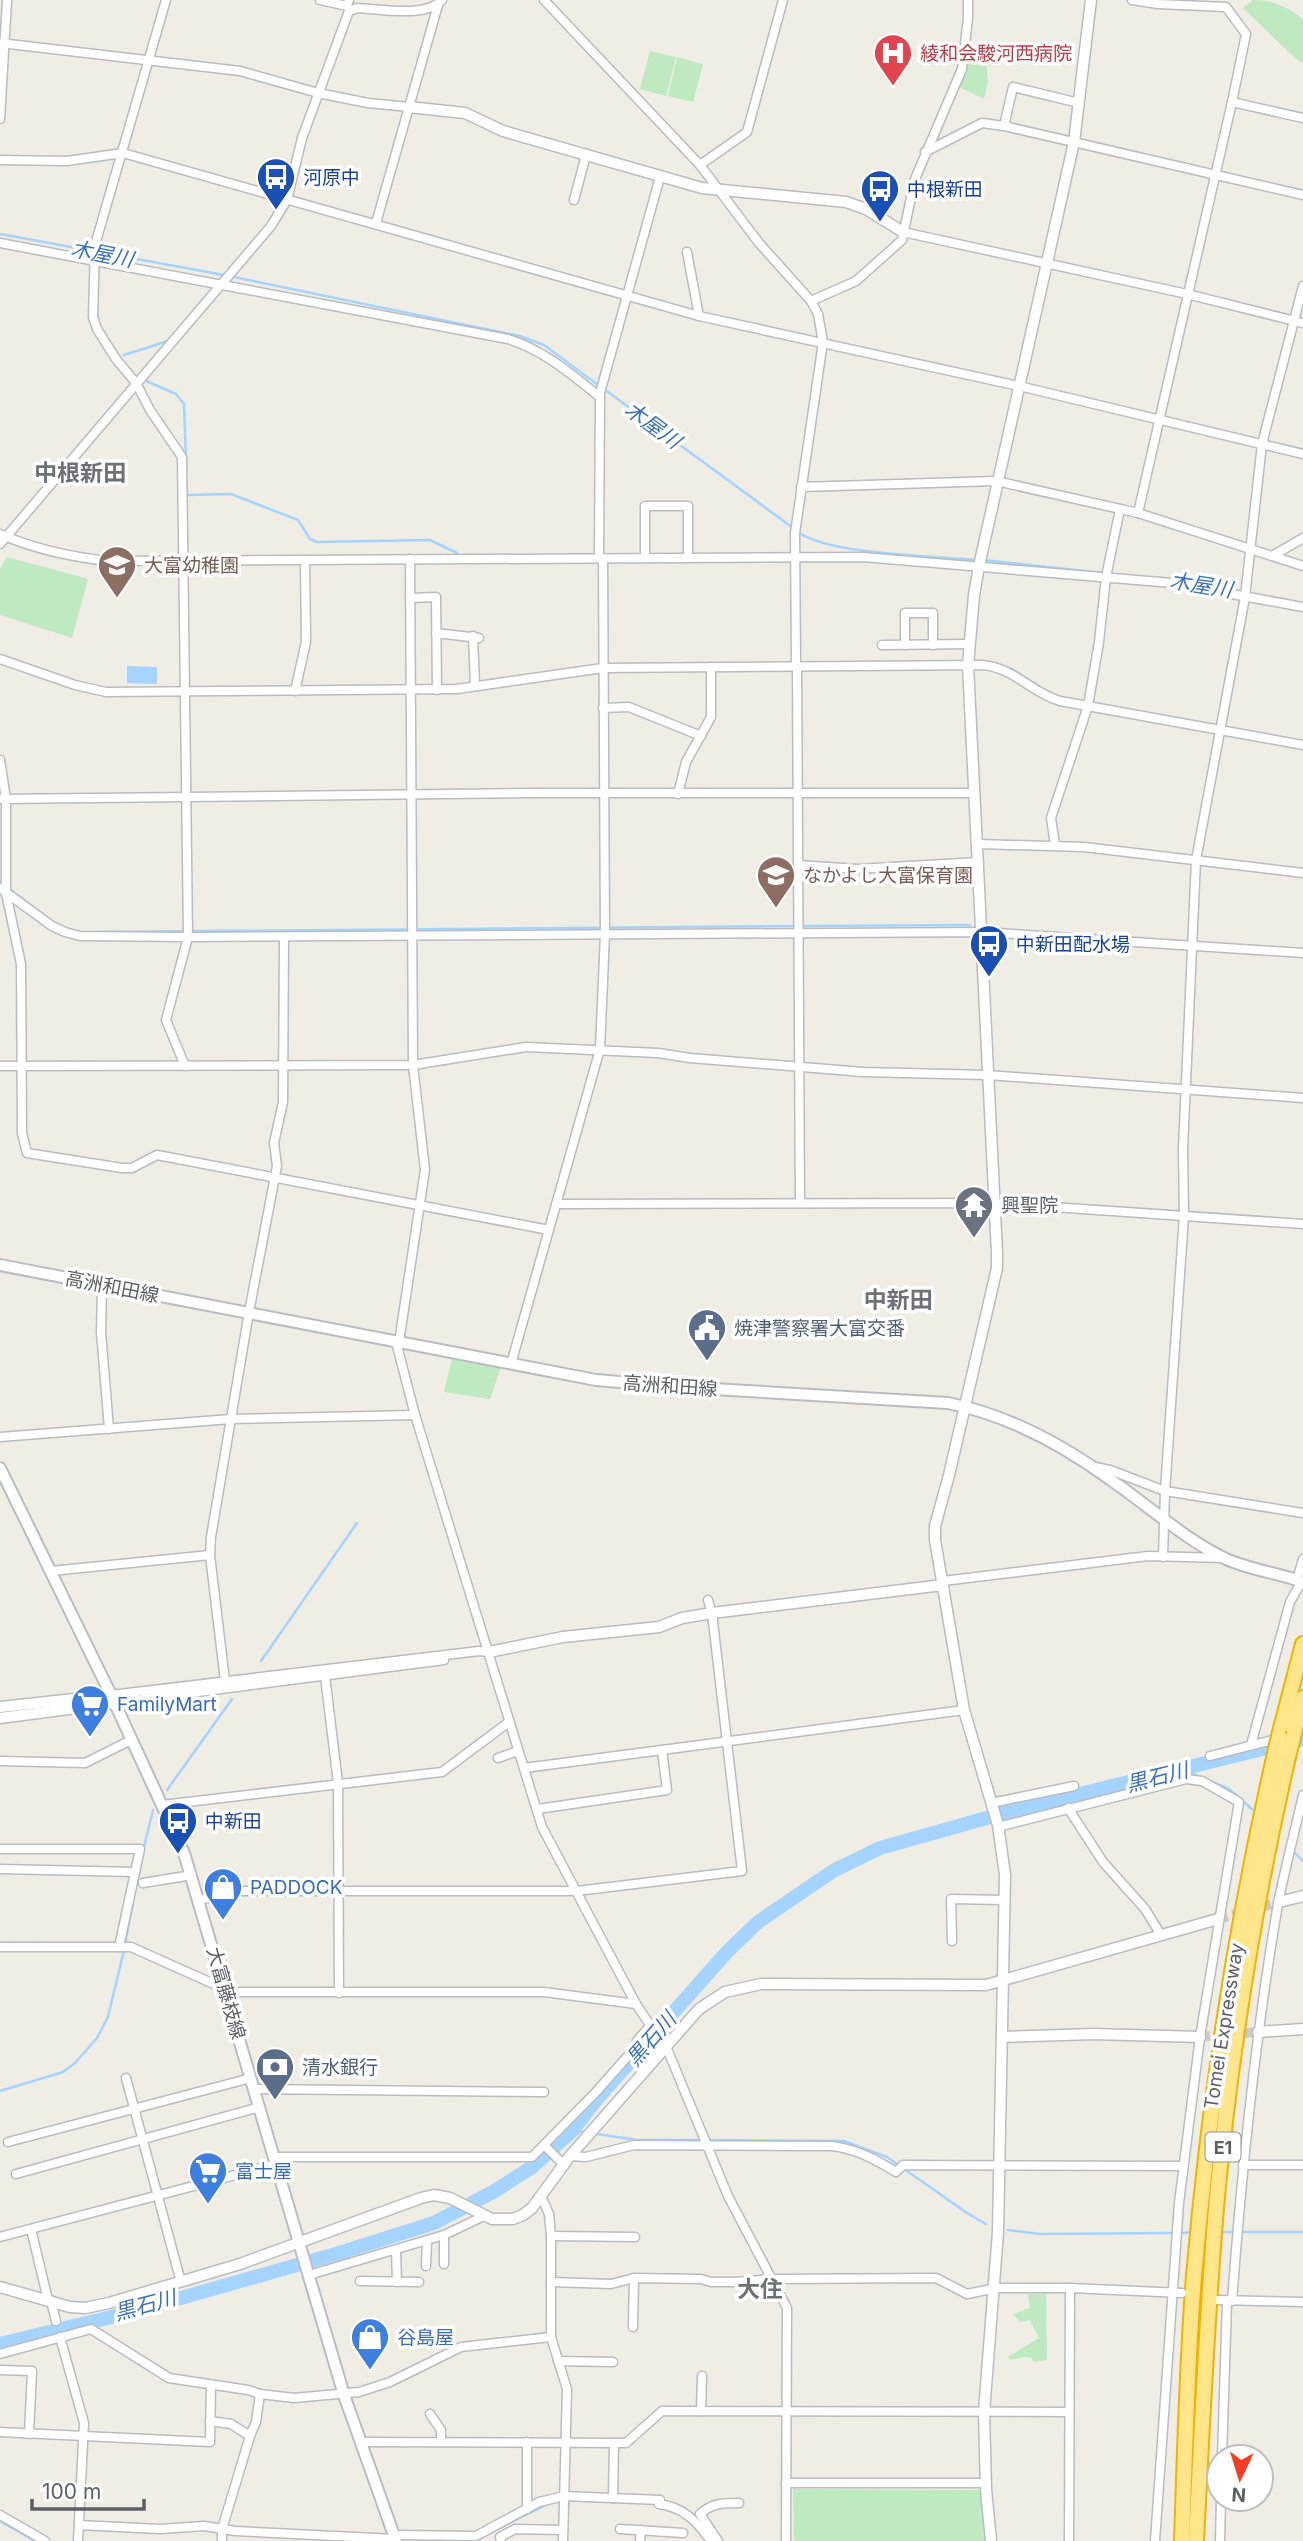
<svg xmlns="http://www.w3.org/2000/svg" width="1303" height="2541" viewBox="0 0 1303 2541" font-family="Inter,'Noto Sans JP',sans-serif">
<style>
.green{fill:#bfe9c0}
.water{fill:#a4d4ff}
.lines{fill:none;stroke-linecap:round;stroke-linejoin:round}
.stream{stroke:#a4d4ff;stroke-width:2.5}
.river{stroke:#a4d4ff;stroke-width:14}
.tertiary-tunnel{stroke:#cbcac4;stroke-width:10;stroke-dasharray:10 5;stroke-linecap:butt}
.minor-casing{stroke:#b9bcc1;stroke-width:11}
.tertiary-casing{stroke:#b9bcc1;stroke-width:13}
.secondary-casing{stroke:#b9bdc3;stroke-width:14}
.motorway-casing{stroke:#f3b100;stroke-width:18}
.minor{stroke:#fff;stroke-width:8}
.tertiary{stroke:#fff;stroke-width:10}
.secondary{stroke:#fff;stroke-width:10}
.motorway{stroke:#ffe68b;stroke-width:14}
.motorway-bridge-casing{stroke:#f3b100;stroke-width:18;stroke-linecap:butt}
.motorway-bridge{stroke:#ffe68b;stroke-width:14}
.labels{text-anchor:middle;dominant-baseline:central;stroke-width:7;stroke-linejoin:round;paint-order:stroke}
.shield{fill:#fff;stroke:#8d9094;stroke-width:2}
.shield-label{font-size:18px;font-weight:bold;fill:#5c6066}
.health-label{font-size:19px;fill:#be3a42;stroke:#fff;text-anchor:start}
.transit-label{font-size:19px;fill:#164399;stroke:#fff;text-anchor:start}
.education-label{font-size:19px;fill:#785e54;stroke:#fff;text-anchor:start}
.worship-label{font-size:19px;fill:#5b616d;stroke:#fff;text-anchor:start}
.street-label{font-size:19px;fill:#5c6066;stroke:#fff}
.service-label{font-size:19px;fill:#4e5e75;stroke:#fff;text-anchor:start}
.shop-label{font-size:19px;fill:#366cbe;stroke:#fff;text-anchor:start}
.water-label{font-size:21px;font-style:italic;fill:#3a72b9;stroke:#fff}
.quarter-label{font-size:23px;font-weight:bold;fill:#6d7278;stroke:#fff}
</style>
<rect width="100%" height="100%" fill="#f0ede4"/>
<g class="green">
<path d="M1253,0C1275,0 1286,7 1303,19V63L1296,59L1243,8Z"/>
<path d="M650,51L676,57L666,96L640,89Z"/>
<path d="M677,57L703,64L693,102L668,96Z"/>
<path d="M969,58L986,60L988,82L984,99L959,87Z"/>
<path d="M7,557L88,579L72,638L0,615V569Z"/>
<path d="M452,1358L501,1367L490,1399L444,1392Z"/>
<path d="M1028,2294H1046L1047,2360L1033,2362L1032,2358L1024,2357L1010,2360L1008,2357L1039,2338L1030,2320L1020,2322L1013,2314L1030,2308Z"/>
<path d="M793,2489L980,2490L985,2541H794Z"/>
</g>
<path class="water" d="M127,666L157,667V684L127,683Z"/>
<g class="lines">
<g class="stream">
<path d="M0,234L224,275L520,336L544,345L598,385"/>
<path d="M97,305L98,319"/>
<path d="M124,355L168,341"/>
<path d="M144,380L176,394L184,404L186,461"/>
<path d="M604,389L793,528"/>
<path d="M186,495L231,494L298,520L310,539L317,542L430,540L457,553"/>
<path d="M798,532C830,555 934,556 977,560"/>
<path d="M983,560L1130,576"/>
<path d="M1292,601L1303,603"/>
<path d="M993,663L1012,669L1037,685"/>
<path d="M0,882L41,913"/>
<path d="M801,926L970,925"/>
<path d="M94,932L795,926"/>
<path d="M261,1661L357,1523"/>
<path d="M1184,1770L1229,1789L1253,1810"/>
<path d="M167,1790L232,1699"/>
<path d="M143,1851L153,1810"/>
<path d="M1293,1851L1303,1861"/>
<path d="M9,1943H18"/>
<path d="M28,1943H42"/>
<path d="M64,1943H67"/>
<path d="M125,1944L133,1902"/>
<path d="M0,2091L63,2072L75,2063L97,2038L108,2017L124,1950"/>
<path d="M573,2130L583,2132"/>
<path d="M597,2134L637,2140H702"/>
<path d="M708,2140L844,2141L887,2157L967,2213L986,2224"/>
<path d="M1008,2230L1040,2234L1174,2233"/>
<path d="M1219,2232H1303"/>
<path d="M1180,2233L1195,2232"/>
<path d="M0,2521L35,2541"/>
<path d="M495,2530L548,2504"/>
</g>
<path class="river" d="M0,2344L128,2313L339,2253L434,2223L493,2192L532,2167L573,2130L596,2100L726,1953L758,1922L833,1871L880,1848L1015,1810L1303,1739"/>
<g class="tertiary-tunnel">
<path d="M1218,1919L1279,1902"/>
<path d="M1200,2037L1258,2032"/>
</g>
<g class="minor-casing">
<g id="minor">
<path d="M166,0L95,245L93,317L97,329L116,359L136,383L150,410L182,457L188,937L166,1020L185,1066"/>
<path d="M320,0L347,6L349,0"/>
<path d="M544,0L700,165L759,243L811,301L818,314L823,342L795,533L796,667"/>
<path d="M1132,0L1158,4L1226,7L1246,34L1232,102L1303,118"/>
<path d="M0,43L240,71L318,93L368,103L409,107"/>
<path d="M0,119L7,0"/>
<path d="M1004,126L1013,87L1079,103"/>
<path d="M925,152L982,123L1004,126L1303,195"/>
<path d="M0,160L67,161L123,153L699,316L1019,386L1303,454"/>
<path d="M700,165L747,132L783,0"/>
<path d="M574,200L586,155"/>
<path d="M376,223L438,5"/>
<path d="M903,232L1187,294L1303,323"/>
<path d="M0,243L508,339C544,350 571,374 600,397"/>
<path d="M687,252L699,316"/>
<path d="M811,301L856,281L902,240L915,179L962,69L968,18V0"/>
<path d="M801,487L996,481L1138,513L1303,566"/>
<path d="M1138,513L1232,102"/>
<path d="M0,534C34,549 71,557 108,561L863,557L1172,583L1303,607"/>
<path d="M0,544L271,226L287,200L302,138L349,11L357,8C380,9 426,18 442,0"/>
<path d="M1272,556L1303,538"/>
<path d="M599,557L600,393L660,177"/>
<path d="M645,557V506H688V557"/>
<path d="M410,598L436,597L437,690"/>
<path d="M436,633L479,638"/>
<path d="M473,636L475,686"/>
<path d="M882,645L969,644"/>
<path d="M905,645V613H933V645"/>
<path d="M0,659L75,685L106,692L457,689L603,668L983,665C1014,668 1032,693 1060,701L1303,745"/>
<path d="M797,667L800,1203"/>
<path d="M295,691L306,642L305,560"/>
<path d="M603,708L629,707L701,736"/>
<path d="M0,760L6,799V893L21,964L22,1133L27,1153L122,1168H132L157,1155L549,1230"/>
<path d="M678,794L686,762L711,717V667"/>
<path d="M0,799L536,793H974"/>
<path d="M978,844L1084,847L1303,873"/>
<path d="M1055,845L1051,818L1088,706L1099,642L1106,577L1120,509"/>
<path d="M798,865L857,869L979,862"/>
<path d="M0,888L52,926L65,932L80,936L188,937L982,932L1303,953"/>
<path d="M0,1066L413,1065L526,1047L658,1053L690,1058L863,1072L988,1075L1303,1098"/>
<path d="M556,1204L995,1203L1303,1224"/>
<path d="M102,1285L101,1332L109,1429"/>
<path d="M396,1342L415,1415L542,1827L636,2004L652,2028L667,2043"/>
<path d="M399,1342L425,1170L413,1065L410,559"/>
<path d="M511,1364L600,1049L605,934L603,558"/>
<path d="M0,1437L231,1419L415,1415"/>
<path d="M1095,1467L1110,1470L1165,1491L1303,1513"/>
<path d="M1163,1557L1165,1491L1184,1216L1183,1149L1196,860L1245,597L1262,444L1303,286"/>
<path d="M51,1571L210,1555"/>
<path d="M1297,1580L1303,1559"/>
<path d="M943,1581L1148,1556L1223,1558"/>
<path d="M325,1676L338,1783L339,1993"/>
<path d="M225,1681L210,1555L211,1537L249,1312L277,1166L274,1143L283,1102L284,937"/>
<path d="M111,1695L479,1651L489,1652"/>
<path d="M114,1703L444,1660"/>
<path d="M1251,1745L1290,1602L1302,1581"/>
<path d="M662,1750L964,1710"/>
<path d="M1210,1756L1280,1738"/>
<path d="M498,1758L518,1751"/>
<path d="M0,1761L85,1763L131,1740"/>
<path d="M524,1768L662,1750L667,1790L538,1809"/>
<path d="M991,1803L1074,1786"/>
<path d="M162,1805L442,1772L509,1722"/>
<path d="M1068,1808L1103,1862L1145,1909L1161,1935"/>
<path d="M998,1827L1186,1779L1202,1781L1239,1802L1200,2037L1179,2203L1155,2541"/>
<path d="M0,1849H140L119,1947"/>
<path d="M0,1869L135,1872"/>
<path d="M143,1883L192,1875"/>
<path d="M199,1900L240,1891H577L742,1871L712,1613L708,1600"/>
<path d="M952,1941L951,1899L1005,1900"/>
<path d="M0,1947H131L225,1989"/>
<path d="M226,1992H544L636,2004"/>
<path d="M663,2048L668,2051L728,2196L787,2308L786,2541"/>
<path d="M126,2078L181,2282"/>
<path d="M254,2089L544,2092"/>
<path d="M8,2142L251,2078"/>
<path d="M547,2148L564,2165"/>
<path d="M570,2156L586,2157L634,2145L832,2146C856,2149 875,2159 896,2172L903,2165L1183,2166"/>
<path d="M274,2157H532L596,2092L635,2048L637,2041L650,2026"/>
<path d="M1243,2165H1303"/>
<path d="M16,2174L260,2107"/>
<path d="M541,2196L549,2214L551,2236V2337L567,2389L563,2541"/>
<path d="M31,2229L48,2300"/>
<path d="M551,2236L635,2237"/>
<path d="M0,2237L277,2164"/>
<path d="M396,2250L397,2282"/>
<path d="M444,2264V2235"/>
<path d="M426,2266L427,2241"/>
<path d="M309,2275L444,2235L484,2216"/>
<path d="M360,2281L419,2282"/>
<path d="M551,2282L611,2284L634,2278L701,2279L711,2282H734L773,2279L936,2278L967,2294L996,2288H1070L1182,2293"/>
<path d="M1218,2300L1303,2302"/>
<path d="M51,2301L56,2321"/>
<path d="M1232,2301C1242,2168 1255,2036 1278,1904C1285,1868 1295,1831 1303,1795"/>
<path d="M633,2327L634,2278"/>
<path d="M60,2337L84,2423L78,2541"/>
<path d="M0,2354L91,2329L169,2378L248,2390L260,2394L294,2398L359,2392L390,2382L461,2347L551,2337"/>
<path d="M558,2361L613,2362"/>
<path d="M0,2370L32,2371L29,2434"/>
<path d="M701,2411L702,2376"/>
<path d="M430,2414L441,2430V2442"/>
<path d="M210,2421L231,2424L250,2436"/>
<path d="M0,2432L210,2442L211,2385"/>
<path d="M361,2442L626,2443L662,2411L1069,2412"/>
<path d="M1222,2457L1227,2302"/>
<path d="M786,2483H986"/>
<path d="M613,2498L614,2443"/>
<path d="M527,2509V2442"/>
<path d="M0,2515L45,2541"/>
<path d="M79,2525L160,2529L204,2526L235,2531L395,2539"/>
<path d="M620,2529L683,2533"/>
<path d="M393,2535L476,2536L539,2502L564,2496L660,2500L659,2504C684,2507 697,2522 711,2541"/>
<path d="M222,2541V2529L250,2436L256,2422L260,2394"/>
<path d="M501,2541L500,2537L515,2529L563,2530"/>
<path d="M640,2541L641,2530"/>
<path d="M718,2541L700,2514C712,2503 723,2503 739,2503"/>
<path d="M1069,2541L1070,2288"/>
<path d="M1220,2541L1221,2499"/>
</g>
</g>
<g class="tertiary-casing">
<g id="tertiary">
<path d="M409,107L465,113L503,131L702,188L846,202L866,209L903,232"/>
<path d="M489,1652L563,1637L659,1627L682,1618L712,1613L943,1585"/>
<path d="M0,1707L111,1695"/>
<path d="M0,1718L114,1703"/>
<path d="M1279,1902L1303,1896"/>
<path d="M1258,2032L1303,2029"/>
<path d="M1002,2037L1093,2034L1200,2037"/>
<path d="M0,2287L70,2307L85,2308L109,2303L240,2264L421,2198L434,2195L450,2198L492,2219H513L523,2215L532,2208L570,2156L699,2009L725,1992L761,1984L986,1985L1218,1919"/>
<path d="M991,2541L986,2489L984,2412L998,2232L1005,1875L998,1825L964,1710L935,1540V1526L949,1475L997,1268V1253L968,665L974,595L979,566L1074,142L1091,0"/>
</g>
</g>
<g class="secondary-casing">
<g id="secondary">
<path d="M0,1265L596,1380L680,1387L948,1403C1008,1415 1062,1444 1111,1480C1149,1506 1184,1539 1226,1559C1251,1570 1278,1573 1303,1582"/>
<path d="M0,1468L111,1695L184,1853L344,2395L396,2541"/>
</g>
</g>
<g class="motorway-casing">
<g id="motorway">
<path d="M1294,1733L1303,1698"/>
<path d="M1279,1736L1303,1644"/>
<path d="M1182,2541C1185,2453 1187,2364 1194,2276C1209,2102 1235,1929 1274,1758"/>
<path d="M1196,2541C1202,2426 1207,2311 1217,2197C1231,2049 1255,1901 1288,1757"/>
</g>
</g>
<use href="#minor" class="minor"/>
<use href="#tertiary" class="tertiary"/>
<use href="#secondary" class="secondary"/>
<use href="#motorway" class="motorway"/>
<g class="motorway-bridge-casing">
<g id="motorway-bridge">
<path d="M1288,1757L1294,1733"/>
<path d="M1274,1758L1279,1736"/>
</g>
</g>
<use href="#motorway-bridge" class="motorway-bridge"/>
</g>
<defs>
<g id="hospital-pin" transform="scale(2.0125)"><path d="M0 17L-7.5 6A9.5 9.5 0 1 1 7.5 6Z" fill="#e0444e" stroke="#fff"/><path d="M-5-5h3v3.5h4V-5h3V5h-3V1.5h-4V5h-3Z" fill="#fff"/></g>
<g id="bus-pin" transform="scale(2.0125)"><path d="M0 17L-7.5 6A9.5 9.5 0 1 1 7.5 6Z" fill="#1a4fb4" stroke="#fff"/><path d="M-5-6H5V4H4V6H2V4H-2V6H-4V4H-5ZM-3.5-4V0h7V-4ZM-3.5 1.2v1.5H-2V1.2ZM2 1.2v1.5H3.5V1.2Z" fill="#fff"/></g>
<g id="school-pin" transform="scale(2.0125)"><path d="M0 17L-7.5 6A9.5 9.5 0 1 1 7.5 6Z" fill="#8d6e63" stroke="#fff"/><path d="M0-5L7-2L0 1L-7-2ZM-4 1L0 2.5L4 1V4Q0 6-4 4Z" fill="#fff"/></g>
<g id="temple-pin" transform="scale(2.0125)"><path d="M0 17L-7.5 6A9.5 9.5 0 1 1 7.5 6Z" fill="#6b7280" stroke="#fff"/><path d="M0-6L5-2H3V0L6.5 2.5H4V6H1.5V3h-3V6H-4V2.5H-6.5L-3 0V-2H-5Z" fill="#fff"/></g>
<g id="civic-pin" transform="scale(2.0125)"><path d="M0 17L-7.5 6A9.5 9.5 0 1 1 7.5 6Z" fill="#5c6f8a" stroke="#fff"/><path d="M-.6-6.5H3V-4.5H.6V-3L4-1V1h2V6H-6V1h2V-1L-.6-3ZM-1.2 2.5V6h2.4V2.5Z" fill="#fff"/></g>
<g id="supermarket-pin" transform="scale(2.0125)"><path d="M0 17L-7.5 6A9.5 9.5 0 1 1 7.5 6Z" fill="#3f7fe0" stroke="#fff"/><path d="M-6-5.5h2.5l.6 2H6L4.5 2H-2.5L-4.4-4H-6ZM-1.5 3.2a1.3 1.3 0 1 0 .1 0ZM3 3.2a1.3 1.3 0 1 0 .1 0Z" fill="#fff"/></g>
<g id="shop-pin" transform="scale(2.0125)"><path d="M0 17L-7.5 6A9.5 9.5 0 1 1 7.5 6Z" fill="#3f7fe0" stroke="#fff"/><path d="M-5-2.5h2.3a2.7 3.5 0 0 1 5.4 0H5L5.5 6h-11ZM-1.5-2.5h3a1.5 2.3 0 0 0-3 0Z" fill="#fff"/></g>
<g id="bank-pin" transform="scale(2.0125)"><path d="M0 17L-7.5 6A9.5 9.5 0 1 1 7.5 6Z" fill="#5c6f8a" stroke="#fff"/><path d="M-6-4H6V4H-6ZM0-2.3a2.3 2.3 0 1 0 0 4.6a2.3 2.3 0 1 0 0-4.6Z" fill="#fff"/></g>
</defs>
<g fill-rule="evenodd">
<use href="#hospital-pin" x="893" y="53"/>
<use href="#bus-pin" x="276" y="177"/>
<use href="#bus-pin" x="880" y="189"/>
<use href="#school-pin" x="117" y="565"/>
<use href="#school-pin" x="776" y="875"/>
<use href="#bus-pin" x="989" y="944"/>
<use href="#temple-pin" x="974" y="1205"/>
<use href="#civic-pin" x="707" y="1328"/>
<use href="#supermarket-pin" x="90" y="1704"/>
<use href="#bus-pin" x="178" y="1821"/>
<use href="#shop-pin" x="223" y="1887"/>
<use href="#bank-pin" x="275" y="2067"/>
<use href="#supermarket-pin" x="208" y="2171"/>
<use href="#shop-pin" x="370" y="2337"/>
</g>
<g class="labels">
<rect class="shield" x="1205.5" y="2132.5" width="35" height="29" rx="5"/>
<g class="shield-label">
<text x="1223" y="2147">E1</text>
</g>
<g class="health-label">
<text x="920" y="53">綾和会駿河西病院</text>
</g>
<g class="transit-label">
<text x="303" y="177">河原中</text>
<text x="907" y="189">中根新田</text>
<text x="1016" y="944">中新田配水場</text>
<text x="205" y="1821">中新田</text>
</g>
<g class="education-label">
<text x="144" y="565">大富幼稚園</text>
<text x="803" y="875">なかよし大富保育園</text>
</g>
<g class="worship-label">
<text x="1001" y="1205">興聖院</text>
</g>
<g class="street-label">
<text transform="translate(112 1287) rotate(11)">高洲和田線</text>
<text transform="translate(670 1386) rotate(4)">高洲和田線</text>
<text transform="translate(226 1993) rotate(74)">大富藤枝線</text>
<text transform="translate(1224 2026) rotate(-81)">Tomei Expressway</text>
</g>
<g class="service-label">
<text x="734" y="1328">焼津警察署大富交番</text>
<text x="302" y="2067">清水銀行</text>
</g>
<g class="shop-label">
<text x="117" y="1704">FamilyMart</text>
<text x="250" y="1887">PADDOCK</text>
<text x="235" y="2171">富士屋</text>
<text x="397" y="2337">谷島屋</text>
</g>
<g class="water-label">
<text transform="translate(102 254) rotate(11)">木屋川</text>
<text transform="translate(653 425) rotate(36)">木屋川</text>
<text transform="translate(1201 585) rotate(9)">木屋川</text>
<text transform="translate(1157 1777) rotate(-14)">黒石川</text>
<text transform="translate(651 2039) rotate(-49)">黒石川</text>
<text transform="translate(145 2305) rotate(-15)">黒石川</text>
</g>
<g class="quarter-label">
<text x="80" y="473">中根新田</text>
<text x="898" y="1300">中新田</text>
<text x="760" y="2289">大住</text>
</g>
</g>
<g transform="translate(1240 2478) rotate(184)"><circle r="33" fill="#ffffff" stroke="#bebfc2" stroke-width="2"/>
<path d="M0-5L12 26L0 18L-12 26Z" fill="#f53d24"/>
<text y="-10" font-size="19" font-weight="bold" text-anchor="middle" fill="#5c6066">N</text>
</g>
<path d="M32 2499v10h112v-10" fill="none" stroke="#5c6066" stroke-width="3.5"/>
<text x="42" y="2499" font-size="21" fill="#5c6066" stroke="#ffffff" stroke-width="5" paint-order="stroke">100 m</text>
</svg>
